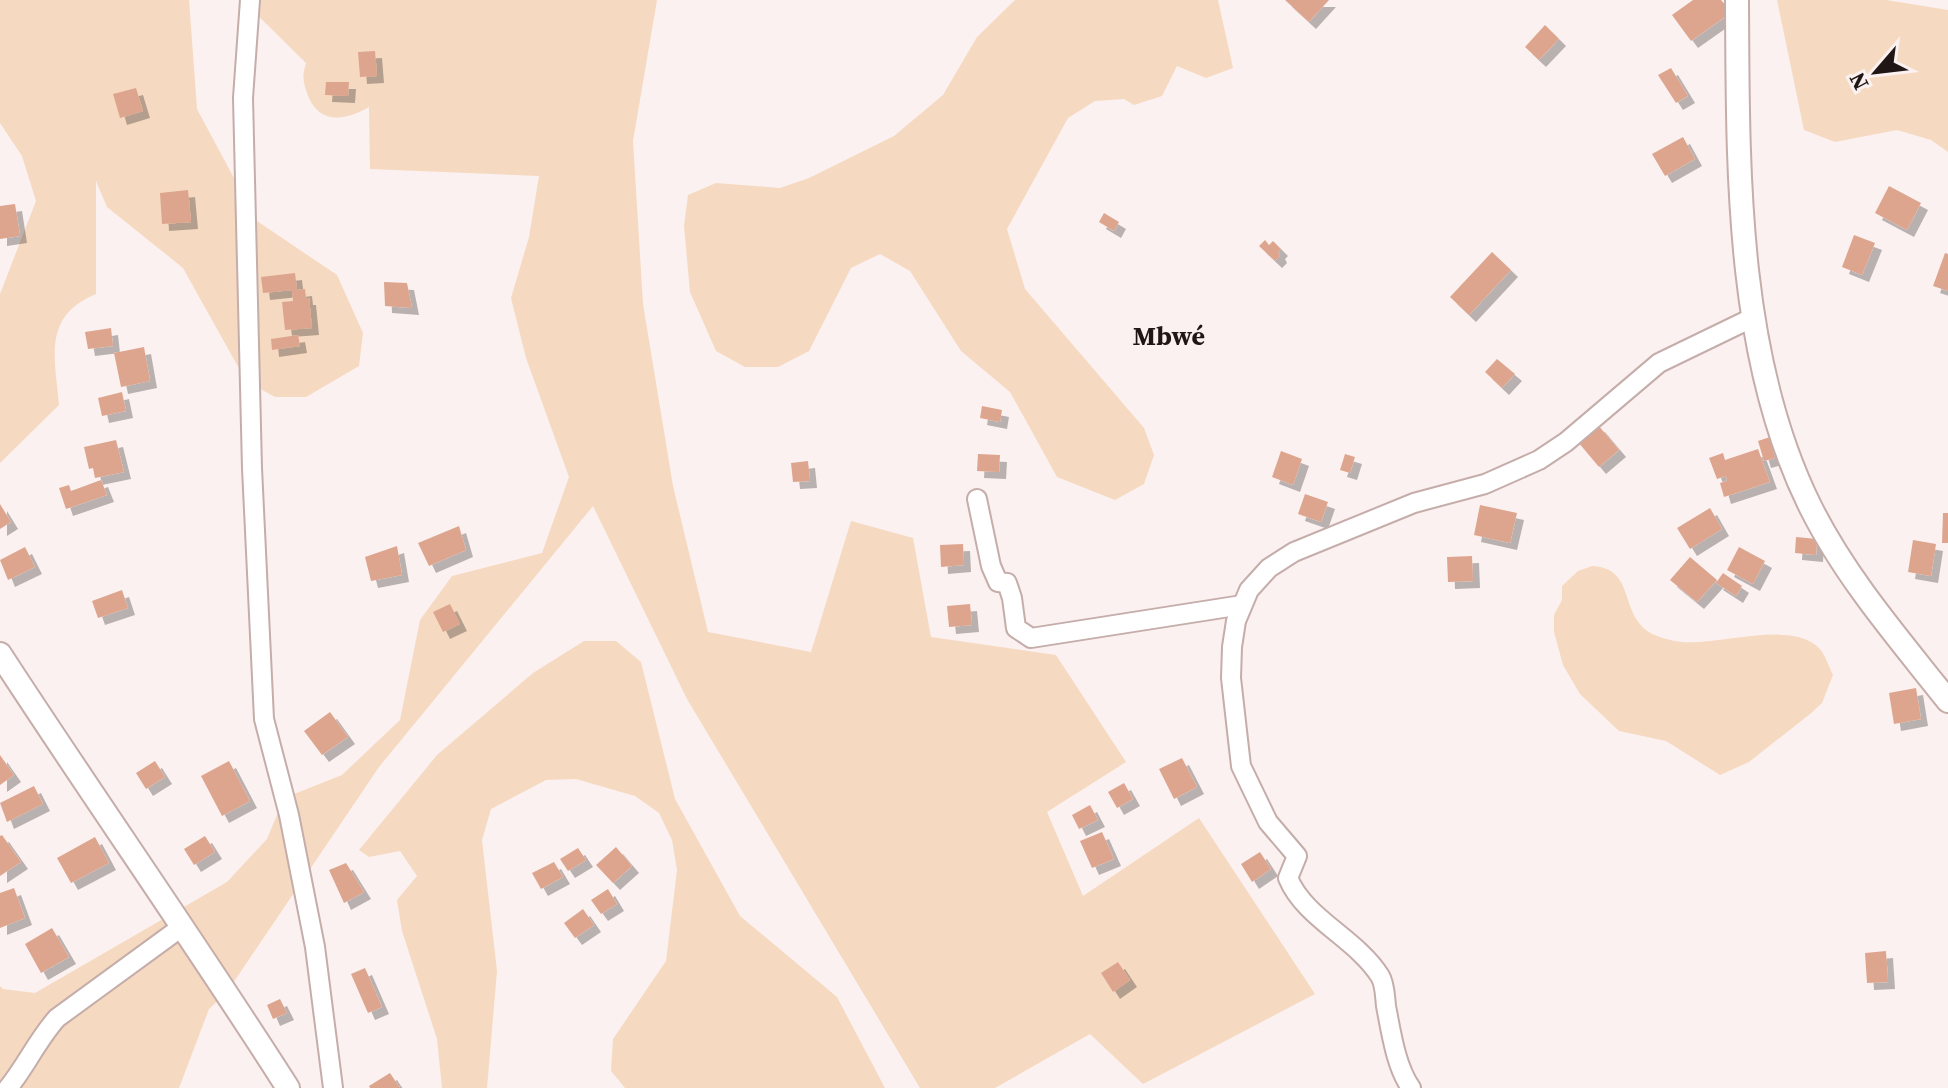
<svg xmlns="http://www.w3.org/2000/svg" width="1948" height="1088" viewBox="0 0 1948 1088" font-family="'Source Serif 4',serif">
<style>
.green{fill:#f6d9c1}
.building{fill:#dea58e;filter:url(#shadow)}
.lines{fill:none;stroke-linecap:round;stroke-linejoin:round}
.minor-casing{stroke:#c5adaa;stroke-width:22}
.tertiary-casing{stroke:#c5adaa;stroke-width:26}
.minor{stroke:#fff;stroke-width:18}
.tertiary{stroke:#fff;stroke-width:22}
.labels{text-anchor:middle;dominant-baseline:central;stroke-width:7;stroke-linejoin:round;paint-order:stroke}
.quarter-label{font-size:26px;font-weight:bold;fill:#1f1615;stroke:#fbf1f0}
</style>
<defs>
<filter id="shadow"><feDropShadow dx="7" dy="7" stdDeviation="0" flood-color="#0004"/></filter>
</defs>
<rect width="100%" height="100%" fill="#fbf1f0"/>
<g class="green">
<path d="M0,0H189L197,109L257,221L337,275L363,333L359,366L306,397H275L246,381L183,268L107,207L96,181V294C42,316 55,358 59,405L0,463V294L36,201L22,156L0,123Z"/>
<path d="M242,0H657L633,141L643,304L673,486L708,632L811,652L851,521L913,538L931,637L1056,655L1126,762L1047,812L1083,896L1199,818L1315,994L1143,1084L1090,1034L995,1088H920L687,699L593,506L379,767L227,992L209,1009L179,1088H0V986L3,989L35,993L227,882L267,839L284,798L342,775L400,720L420,620L452,576L542,553L569,477L526,358L511,298L529,237L539,176L370,169L369,107C345,121 318,125 307,93C303,81 302,76 306,63Z"/>
<path d="M1015,0H1218L1233,68L1206,78L1177,66L1162,96L1134,105L1124,99L1095,101L1068,118L1007,229L1025,289L1144,428L1154,455L1144,484L1115,500L1057,477L1010,392L961,351L910,271L880,254L851,268L809,351L778,367H745L716,351L690,292L684,226L688,195L716,183L780,188L809,178L894,136L943,95L977,37Z"/>
<path d="M1777,0H1886L1948,10V152L1931,140L1897,130L1835,142L1804,130Z"/>
<path d="M1592,566C1634,568 1620,609 1646,630C1653,636 1666,639 1675,641C1712,649 1790,618 1819,648C1825,654 1829,667 1833,675L1822,703L1810,714L1749,762L1720,775L1666,741L1619,731L1580,694L1563,665L1554,632V615L1562,600V586L1578,571Z"/>
<path d="M584,641H616L641,662L675,799L740,916L837,997L885,1088H625L611,1071L613,1039L666,961L677,870L672,840L659,813L635,796L576,779L546,780L491,809L482,840L497,971L487,1088H442L437,1039L402,931L397,900L417,876L400,851L369,857L359,850L437,755L533,673Z"/>
</g>
<g class="building">
<path d="M1285,0H1329L1309,22Z"/>
<path d="M1693,0H1721L1732,12L1691,41L1672,15Z"/>
<path d="M1545,25L1559,39L1539,60L1525,47Z"/>
<path d="M375,51L377,76L360,77L358,52Z"/>
<path d="M1671,68L1688,96L1676,103L1658,75Z"/>
<path d="M326,82H349L348,96L325,95Z"/>
<path d="M136,88L143,111L120,118L113,94Z"/>
<path d="M1683,137L1695,159L1665,176L1652,154Z"/>
<path d="M1889,186L1921,203L1907,230L1875,213Z"/>
<path d="M188,190L191,222L162,224L160,193Z"/>
<path d="M15,204L20,236L0,239V206Z"/>
<path d="M1104,213L1119,222L1114,231L1099,222Z"/>
<path d="M1854,235L1875,243L1862,275L1842,267Z"/>
<path d="M1265,240L1269,245L1273,241L1281,249L1278,252L1280,256L1275,261L1259,246Z"/>
<path d="M1492,252L1511,270L1469,315L1450,297Z"/>
<path d="M1945,253L1948,254V291L1933,286Z"/>
<path d="M295,273L297,290L305,289L306,298H309L312,328L285,330L282,302L293,301L292,290L263,293L261,277Z"/>
<path d="M384,282L407,283L412,308L385,306Z"/>
<path d="M111,328L113,346L88,349L85,332Z"/>
<path d="M298,335L300,346L272,350L271,339Z"/>
<path d="M144,347L150,381L121,387L114,353Z"/>
<path d="M1497,359L1515,374L1502,388L1485,372Z"/>
<path d="M122,392L126,411L102,416L98,398Z"/>
<path d="M982,406L1002,410L1000,422L980,418Z"/>
<path d="M1598,425L1619,450L1599,467L1578,442Z"/>
<path d="M1770,437L1775,458L1764,461L1758,441Z"/>
<path d="M116,440L124,472L95,478L93,468L89,469L84,447Z"/>
<path d="M1758,449L1770,482L1724,497L1720,483L1727,481L1726,476L1717,479L1709,458L1723,453L1725,460Z"/>
<path d="M1281,451L1302,459L1293,485L1272,477Z"/>
<path d="M978,454L1000,455L999,472L977,471Z"/>
<path d="M1345,454L1355,457L1350,473L1340,470Z"/>
<path d="M808,461L810,481L793,482L791,463Z"/>
<path d="M101,480L107,495L66,509L59,488L69,485L71,491Z"/>
<path d="M1305,494L1328,502L1321,522L1298,514Z"/>
<path d="M0,504L11,522L0,529Z"/>
<path d="M1480,505L1517,513L1510,543L1474,535Z"/>
<path d="M1710,508L1722,529L1690,549L1677,528Z"/>
<path d="M1943,513H1948V543H1942Z"/>
<path d="M459,526L466,550L429,566L418,543Z"/>
<path d="M1796,537L1817,539L1816,555L1795,553Z"/>
<path d="M1913,540L1936,544L1931,576L1908,572Z"/>
<path d="M963,544L964,565L941,567L940,545Z"/>
<path d="M397,546L402,575L371,581L365,557Z"/>
<path d="M25,547L35,567L8,580L0,560Z"/>
<path d="M1739,547L1765,561L1753,584L1727,570Z"/>
<path d="M1472,556L1473,581L1448,582L1447,557Z"/>
<path d="M1690,557L1717,580L1697,602L1670,580Z"/>
<path d="M1723,573L1742,586L1736,596L1716,583Z"/>
<path d="M122,590L128,608L98,618L92,601Z"/>
<path d="M450,604L460,624L443,632L433,612Z"/>
<path d="M970,604L972,625L949,627L947,606Z"/>
<path d="M1916,688L1921,719L1894,724L1889,693Z"/>
<path d="M330,712L348,737L322,755L304,731Z"/>
<path d="M0,755L14,775L0,785Z"/>
<path d="M1182,758L1197,787L1174,799L1159,769Z"/>
<path d="M155,761L165,777L146,789L136,773Z"/>
<path d="M229,761L250,801L222,816L201,776Z"/>
<path d="M1124,783L1133,799L1117,808L1108,792Z"/>
<path d="M34,786L43,804L7,822L0,803Z"/>
<path d="M1090,805L1098,820L1079,829L1072,815Z"/>
<path d="M1102,832L1114,859L1092,868L1080,841Z"/>
<path d="M2,835L21,862L0,876V836Z"/>
<path d="M205,836L215,852L194,865L184,849Z"/>
<path d="M95,837L109,863L71,883L57,858Z"/>
<path d="M616,847L632,866L613,883L596,865Z"/>
<path d="M578,848L586,860L568,871L560,859Z"/>
<path d="M1260,852L1271,869L1252,882L1241,864Z"/>
<path d="M554,862L563,877L541,889L532,873Z"/>
<path d="M346,863L364,892L344,903L329,870Z"/>
<path d="M14,888L25,918L0,928V893Z"/>
<path d="M608,889L617,904L601,914L591,900Z"/>
<path d="M583,909L594,925L575,938L564,923Z"/>
<path d="M52,928L69,957L41,973L25,944Z"/>
<path d="M1886,951L1888,982L1867,983L1865,953Z"/>
<path d="M1118,962L1130,980L1113,992L1101,973Z"/>
<path d="M365,968L382,1007L368,1013L351,974Z"/>
<path d="M280,999L287,1013L273,1019L267,1005Z"/>
<path d="M390,1073L400,1088H370L369,1086Z"/>
</g>
<g class="lines">
<g class="minor-casing">
<g id="minor">
<path d="M250,0L243,98L252,468L264,719L289,815L315,947L333,1088"/>
<path d="M977,499L991,566L998,582L1007,583L1012,598L1016,628L1031,638L1242,605"/>
<path d="M8,1088C26,1066 38,1039 57,1018L183,926"/>
<path d="M1411,1088C1396,1067 1391,1032 1386,1006C1385,997 1385,984 1380,976C1356,938 1305,919 1288,878L1297,856L1268,822L1241,766L1231,678L1232,647L1236,621L1249,590L1269,568L1294,552L1414,503L1485,484L1539,460L1566,442L1659,363L1754,317"/>
</g>
</g>
<g class="tertiary-casing">
<g id="tertiary">
<path d="M1737,0C1738,166 1735,356 1811,508C1846,578 1899,639 1948,701"/>
<path d="M0,654C95,800 195,942 288,1088"/>
</g>
</g>
<use href="#minor" class="minor"/>
<use href="#tertiary" class="tertiary"/>
</g>
<g class="labels">
<g class="quarter-label">
<text x="1169" y="336">Mbwé</text>
</g>
</g>
<g transform="translate(1876 72) rotate(242)" stroke="#fbf1f0" stroke-width="6" paint-order="stroke">
<path d="M0-6L14 30L0 20L-14 30Z" fill="#1f1615"/>
<text y="-12" font-size="22" font-weight="bold" text-anchor="middle" fill="#1f1615">N</text>
</g>
</svg>
